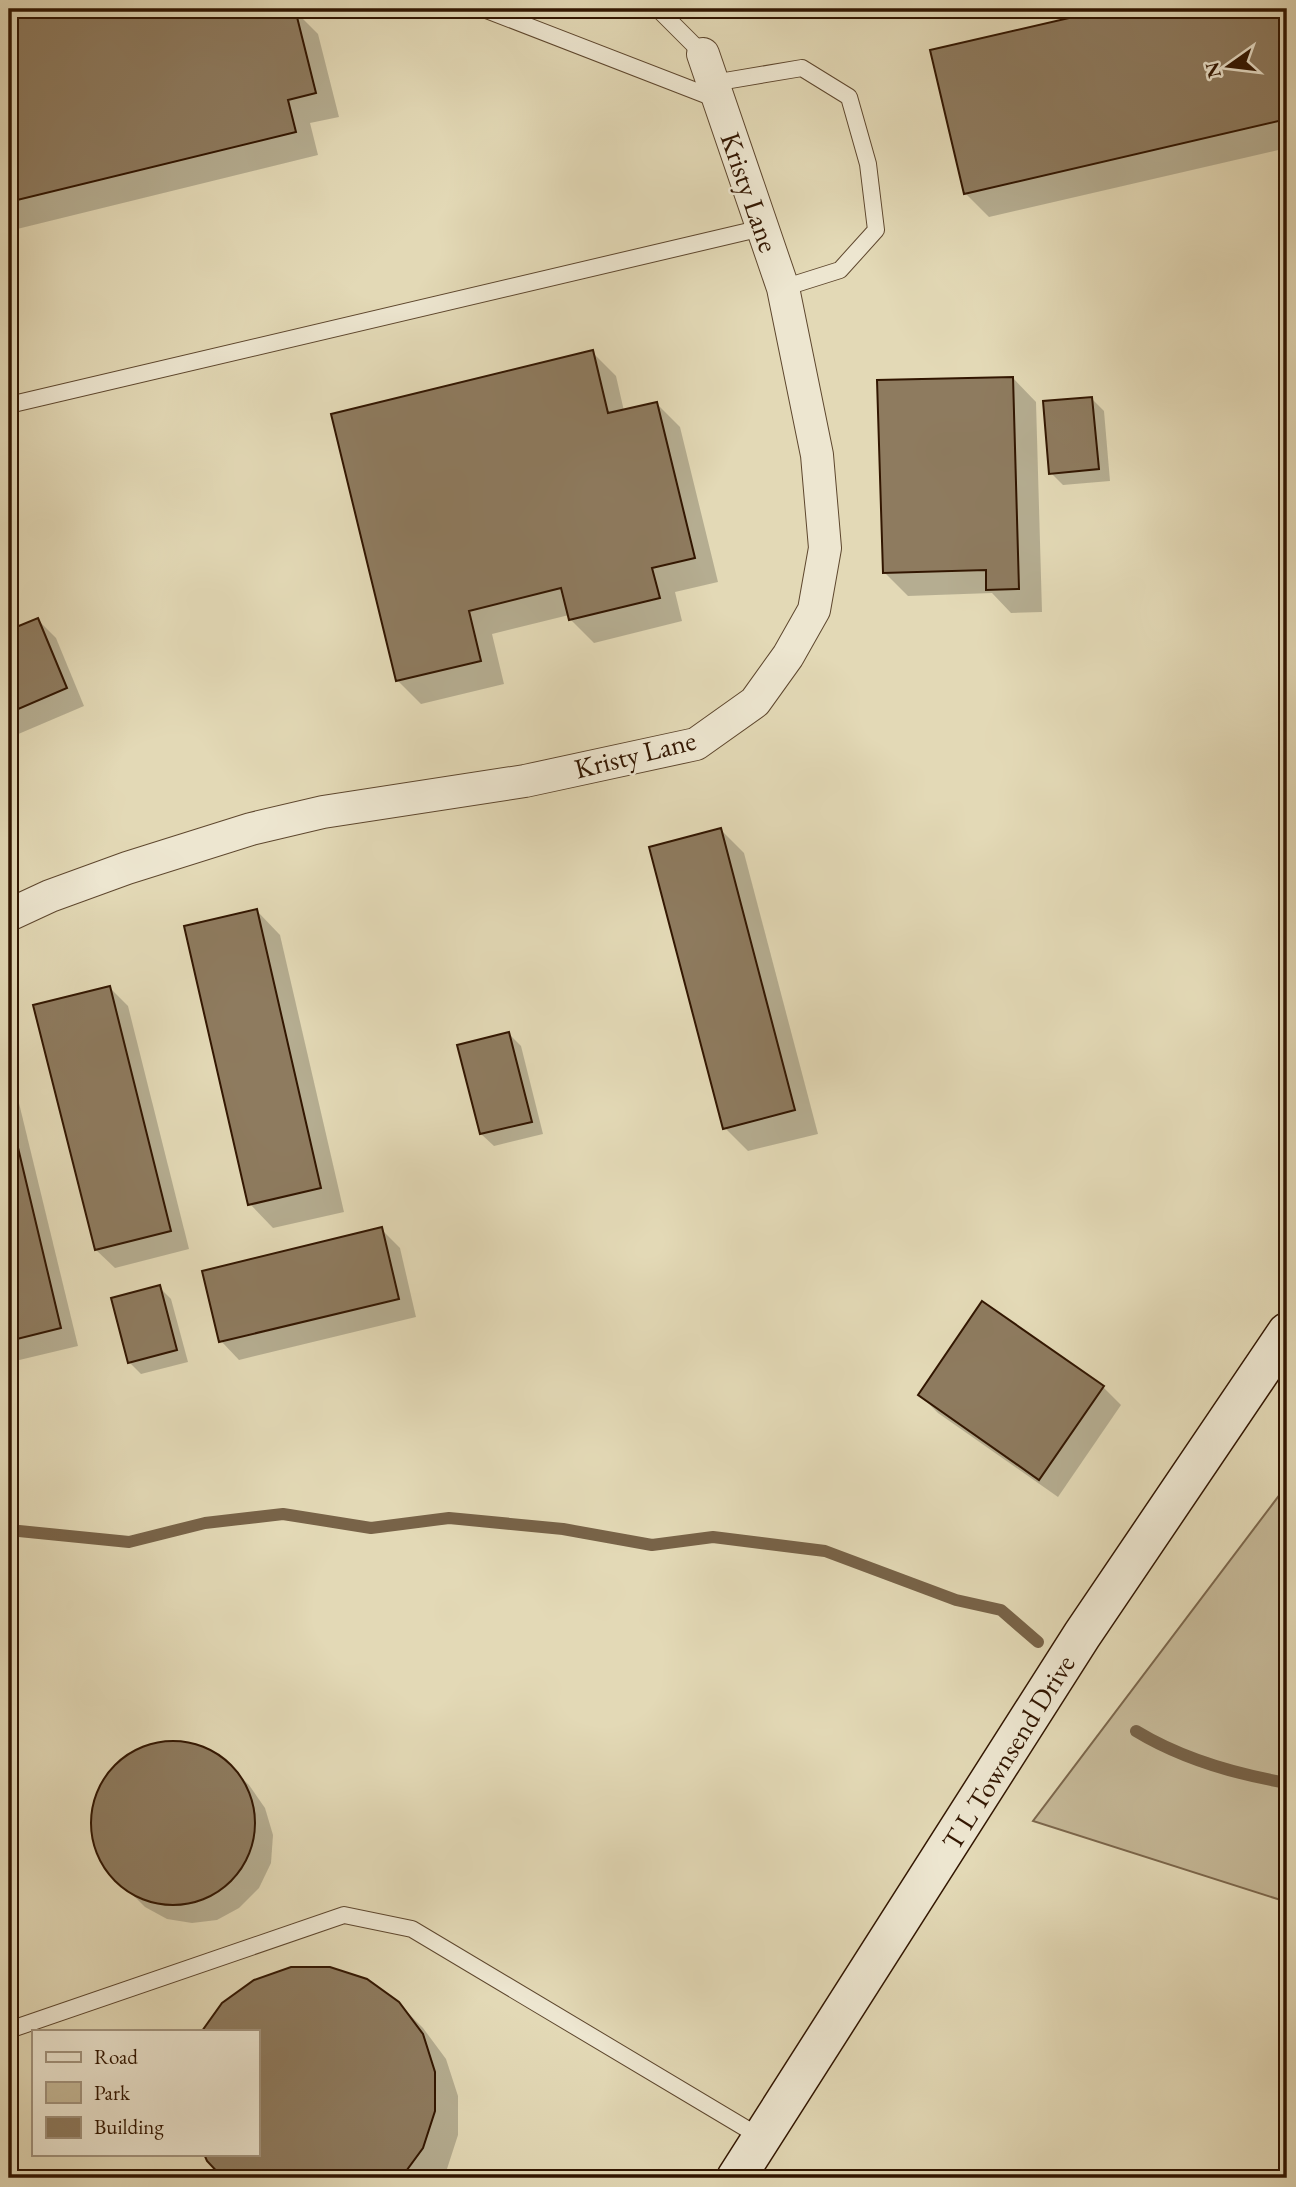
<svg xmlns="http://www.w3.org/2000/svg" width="1296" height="2187" viewBox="0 0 1296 2187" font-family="'EB Garamond',serif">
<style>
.green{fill:#c5b897;stroke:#7c674c;stroke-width:2}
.shadow{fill:#0003}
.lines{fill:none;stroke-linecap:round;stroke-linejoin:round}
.stream{stroke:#786348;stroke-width:12}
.building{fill:#8e7b5f;stroke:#321601;stroke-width:2}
.lane-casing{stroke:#5e472e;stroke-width:18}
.street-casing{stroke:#5e472e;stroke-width:34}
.secondary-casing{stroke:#321601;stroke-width:41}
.lane{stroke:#ede6d0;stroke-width:16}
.street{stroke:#ede6d0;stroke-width:32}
.secondary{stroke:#ede6d0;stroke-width:38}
.labels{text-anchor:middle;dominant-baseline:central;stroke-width:5;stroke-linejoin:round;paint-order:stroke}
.street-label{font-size:28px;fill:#321601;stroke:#ede6d0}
</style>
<rect width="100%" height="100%" fill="#e3d9b6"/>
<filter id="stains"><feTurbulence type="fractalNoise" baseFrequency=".00286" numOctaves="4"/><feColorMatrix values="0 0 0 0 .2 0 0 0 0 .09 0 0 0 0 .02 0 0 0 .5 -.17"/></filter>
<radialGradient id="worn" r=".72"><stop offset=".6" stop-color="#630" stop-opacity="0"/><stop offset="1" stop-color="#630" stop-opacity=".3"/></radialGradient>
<path class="green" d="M1287,1485V1902L1033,1821Z"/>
<g class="shadow">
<path d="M36,9H299L302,18L318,34L339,117L310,123L318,155L9,231V16Z"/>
<path d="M1115,9H1287V148L989,217L965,193L932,51Z"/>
<path d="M592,352L616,376L624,411L656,403L680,427L718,582L675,592L682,621L594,643L570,619L569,615L492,634L504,684L421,704L398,681L333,415Z"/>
<path d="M1013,378L1036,402L1042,612L1011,613L992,593L908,596L884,572Z"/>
<path d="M1091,398L1104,411L1110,481L1063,485L1051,473Z"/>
<path d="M38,620L56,638L84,706L9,738V632Z"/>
<path d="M721,830L744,853L818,1134L748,1151L725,1128Z"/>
<path d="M257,911L280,935L344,1212L273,1228L250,1204Z"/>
<path d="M110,988L128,1006L189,1249L115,1268L96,1250Z"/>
<path d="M509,1034L521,1046L543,1134L494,1146L481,1134Z"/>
<path d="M9,1062L78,1346L11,1362L9,1360Z"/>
<path d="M381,1229L400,1248L416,1317L239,1360L221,1341Z"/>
<path d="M159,1287L171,1299L188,1362L141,1374L129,1362Z"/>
<path d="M1103,1387L1121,1405L1058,1497L938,1413L920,1395Z"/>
<path d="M180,1743L207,1750L230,1766L249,1785L265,1808L273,1835L271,1863L259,1888L239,1908L217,1920L192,1923L167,1919L145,1907L108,1870L97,1847L93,1822L97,1797L109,1775L127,1757L152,1746Z"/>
<path d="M398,2003L423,2028L446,2059L458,2096V2135L446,2172L442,2178H226L208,2160L206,2154H257V2031H204L223,2004Z"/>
</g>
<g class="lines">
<g class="stream">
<path d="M9,1530L129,1542L205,1523L283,1514L371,1528L449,1518L563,1529L652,1545L713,1537L825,1551L956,1600L1001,1610L1038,1642"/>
<path d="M1136,1731C1182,1759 1235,1774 1287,1783"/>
</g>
</g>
<g class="building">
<path d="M29,9H283L284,12L295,9L316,93L288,100L296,132L9,202V14Z"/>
<path d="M1108,9H1287V119L964,194L930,50Z"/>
<path d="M593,350L608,413L657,402L695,558L652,568L660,598L569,620L561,588L469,611L481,661L396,681L331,414Z"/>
<path d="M1013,377L1019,589L986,590V570L883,573L877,380Z"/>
<path d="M1092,397L1099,469L1049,474L1043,401Z"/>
<path d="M38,618L67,688L9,713V630Z"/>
<path d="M721,828L795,1110L723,1129L649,847Z"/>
<path d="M257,909L321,1188L248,1205L184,926Z"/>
<path d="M110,986L171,1231L95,1250L33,1005Z"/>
<path d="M509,1032L532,1122L480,1134L457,1045Z"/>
<path d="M9,1110L61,1328L9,1341Z"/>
<path d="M382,1227L399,1299L219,1342L202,1271Z"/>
<path d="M160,1285L177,1350L128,1363L111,1298Z"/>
<path d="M982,1301L1104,1386L1039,1480L918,1395Z"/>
<circle cx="173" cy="1823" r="82"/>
<path d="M291,1967H330L367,1979L399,2002L423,2034L435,2072V2111L423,2148L401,2178H223L207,2161L204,2154H257V2031H202L222,2003L254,1980Z"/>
</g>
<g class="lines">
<g class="lane-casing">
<g id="lane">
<path d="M484,9L719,100"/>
<path d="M658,9L703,54"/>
<path d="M713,83L802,68L849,97L868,164L876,230L840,270L783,288"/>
<path d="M9,405L762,228"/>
<path d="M9,2030L344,1915L412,1929L762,2138"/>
</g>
</g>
<g class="street-casing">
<path id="street" d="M9,915L50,896L127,868L251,829L323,812L525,781L696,744L755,702L788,656L814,610L825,548L817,455L783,288L703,54"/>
</g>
<g class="secondary-casing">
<path id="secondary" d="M736,2178L1082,1635L1287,1332"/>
</g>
<use href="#lane" class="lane"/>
<use href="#street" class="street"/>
<use href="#secondary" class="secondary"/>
</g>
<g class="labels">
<g class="street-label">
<text transform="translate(750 192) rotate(71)">Kristy Lane</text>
<text transform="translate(635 754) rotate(-14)">Kristy Lane</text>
<text transform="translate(1008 1752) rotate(-58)">T L Townsend Drive</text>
</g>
</g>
<rect width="1296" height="2187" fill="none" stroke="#e3d9b6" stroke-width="35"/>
<rect x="10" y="10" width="1275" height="2166" fill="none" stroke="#321601" stroke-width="3.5"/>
<rect x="18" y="18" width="1261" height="2152" fill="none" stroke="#321601" stroke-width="2"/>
<rect x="32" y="2030" width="228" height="126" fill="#ede6d0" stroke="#a2937d" stroke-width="2"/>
<rect x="46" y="2052" width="35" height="10" fill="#ede6d0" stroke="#a2937d" stroke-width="2"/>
<text x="94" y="2064" font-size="21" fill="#321601">Road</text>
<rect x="46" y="2082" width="35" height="21" fill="#c5b897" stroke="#a2937d" stroke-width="2"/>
<text x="94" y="2100" font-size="21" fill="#321601">Park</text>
<rect x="46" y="2117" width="35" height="21" fill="#8e7b5f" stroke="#a2937d" stroke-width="2"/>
<text x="94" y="2134" font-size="21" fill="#321601">Building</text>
<g transform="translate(1229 66) rotate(256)" stroke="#ede6d0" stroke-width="5" paint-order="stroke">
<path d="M0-5L12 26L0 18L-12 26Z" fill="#321601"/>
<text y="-10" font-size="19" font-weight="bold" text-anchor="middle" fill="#321601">N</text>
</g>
<rect width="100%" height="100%" filter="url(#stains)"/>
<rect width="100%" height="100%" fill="url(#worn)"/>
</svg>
